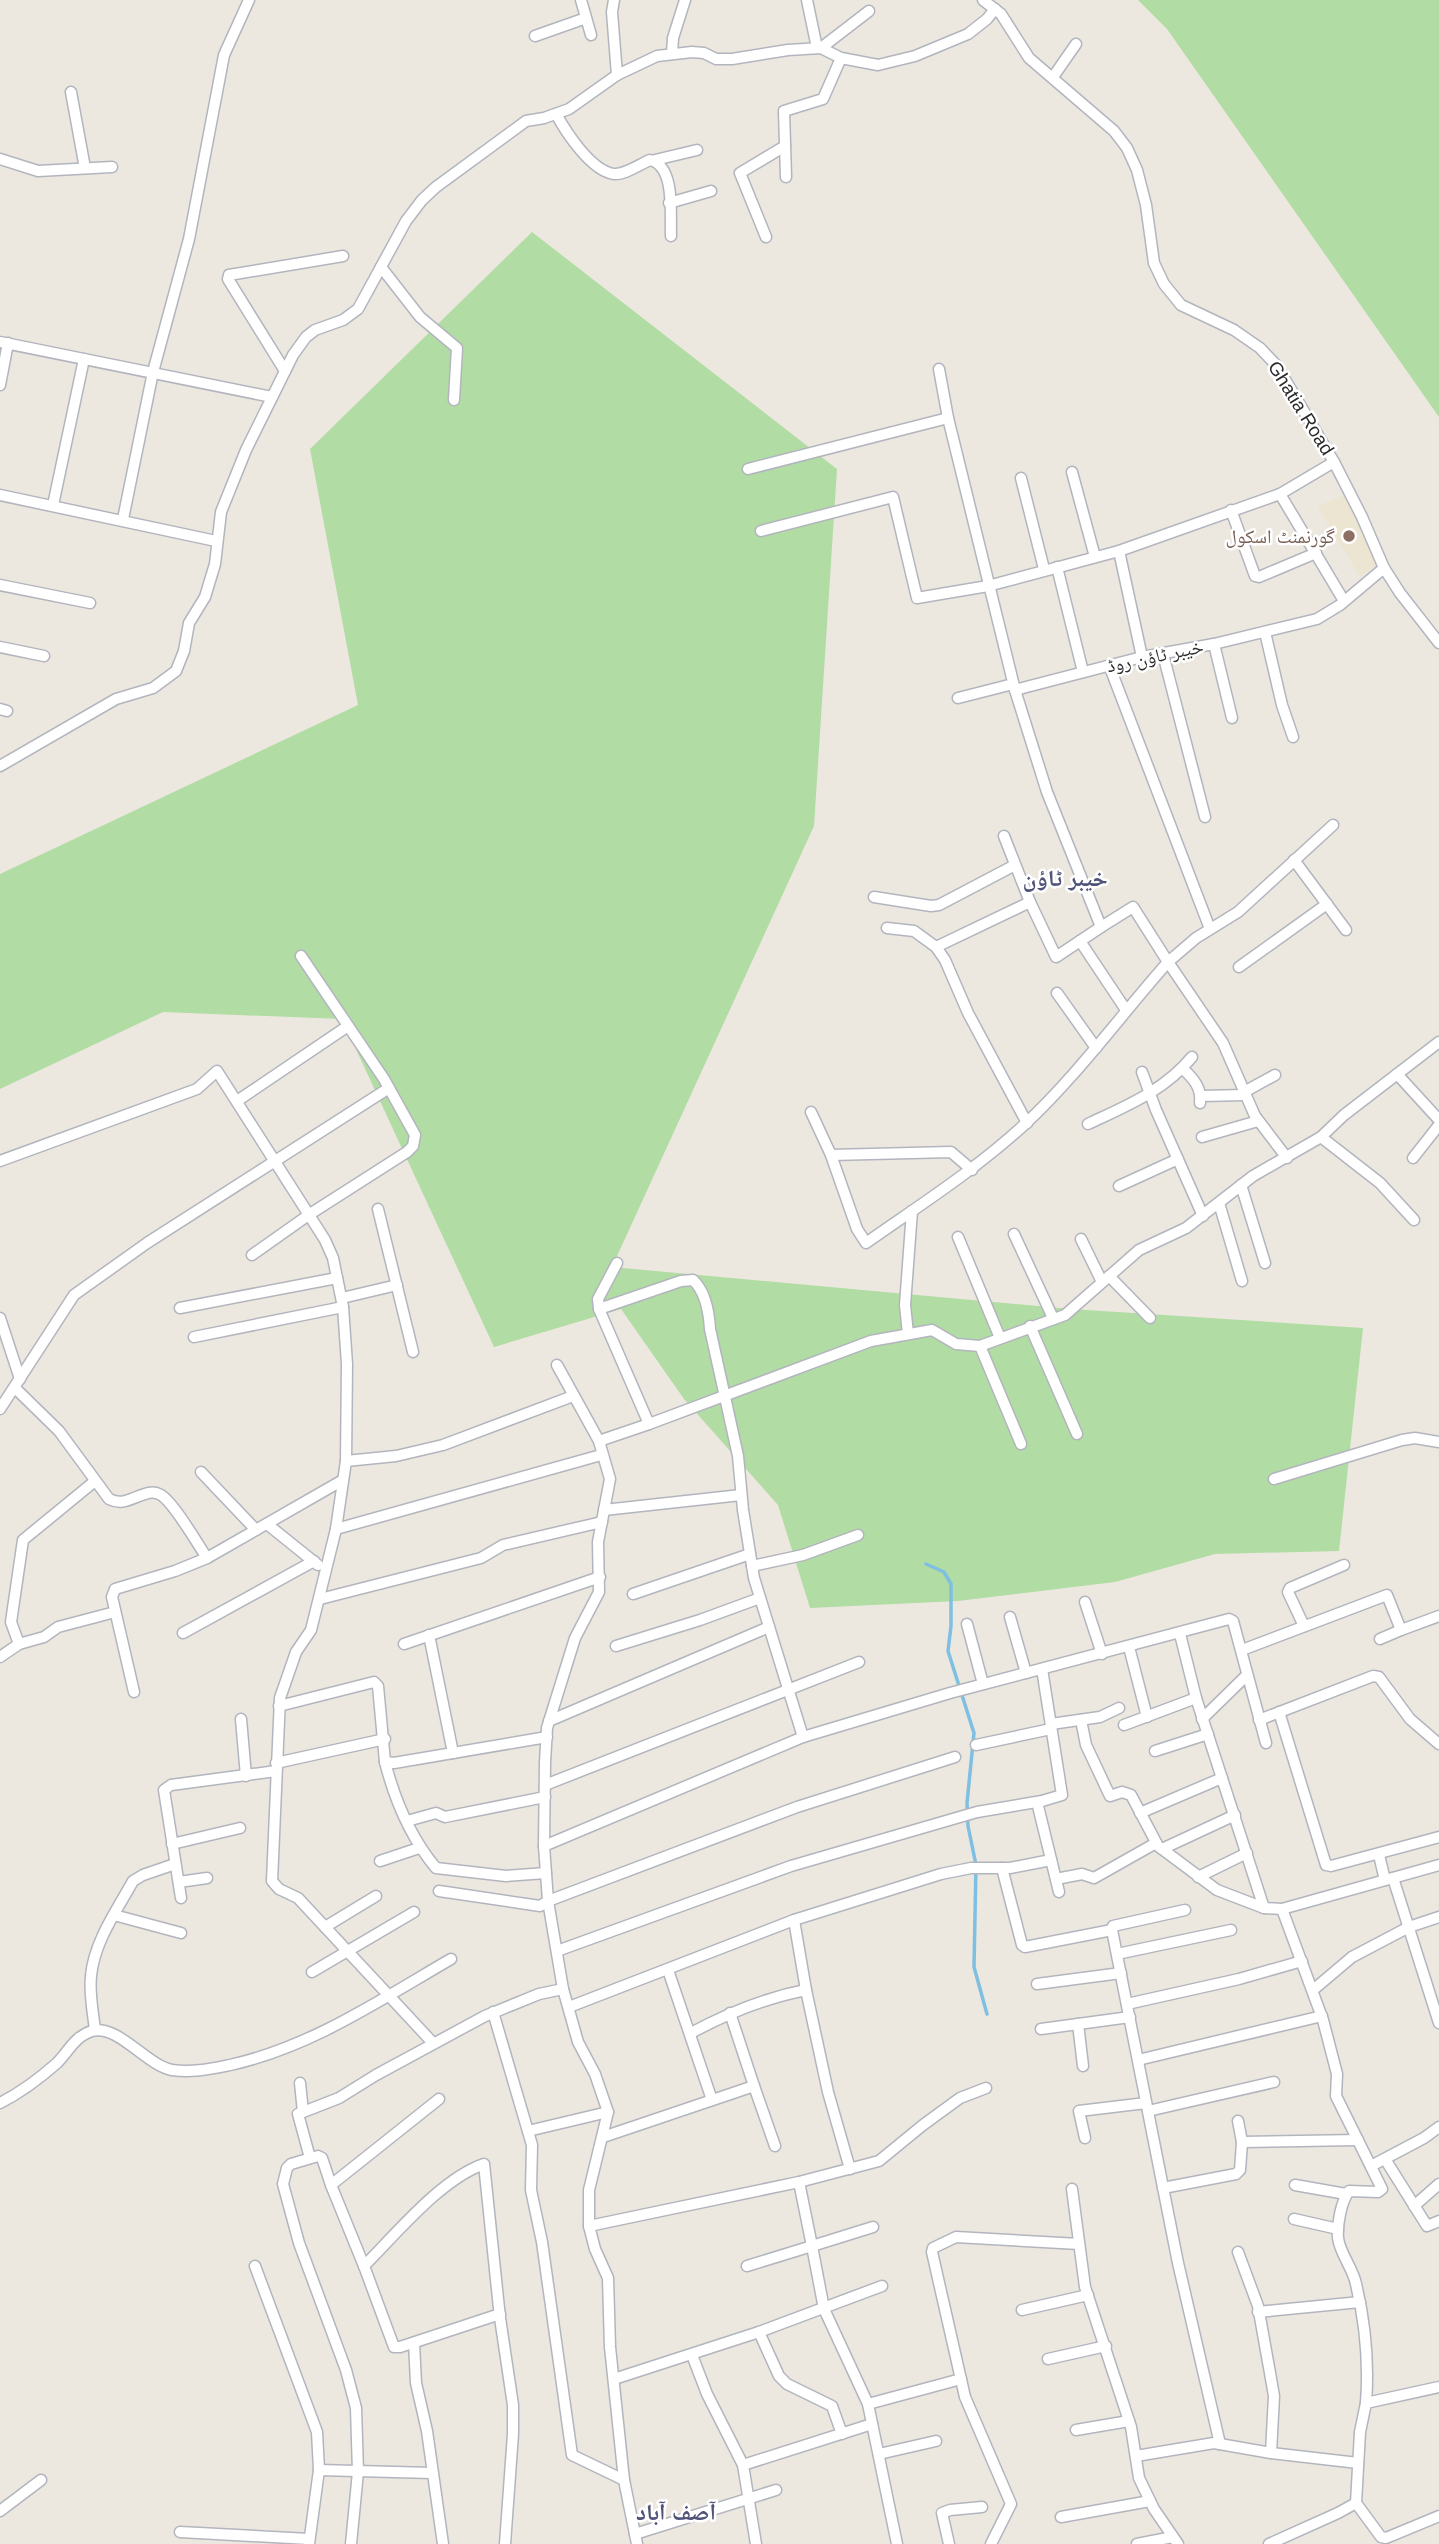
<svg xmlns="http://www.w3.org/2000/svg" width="1439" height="2544" viewBox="0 0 1439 2544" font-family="Helvetica,'Noto Naskh Arabic',sans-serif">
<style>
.education{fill:#ece5d1}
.green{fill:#b1dca3}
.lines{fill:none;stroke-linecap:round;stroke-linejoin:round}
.stream{stroke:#7fbfe2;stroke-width:3.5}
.street-casing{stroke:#b3b5be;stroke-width:13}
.street{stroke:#fff;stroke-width:10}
.education-dot{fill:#8d6e63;stroke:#fff;stroke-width:2.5}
.labels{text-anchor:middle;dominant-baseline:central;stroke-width:5;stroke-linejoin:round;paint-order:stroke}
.street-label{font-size:19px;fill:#2c2c2c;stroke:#fff}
.education-label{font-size:19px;fill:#785e54;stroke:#fff;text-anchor:end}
.quarter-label{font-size:23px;font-weight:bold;fill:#515478;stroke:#fff}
</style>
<rect width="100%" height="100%" fill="#ece8e0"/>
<path class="education" d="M1345,495L1377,565L1360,576L1317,506Z"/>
<g class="green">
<path d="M1138,0H1439V417L1167,29Z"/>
<path d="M532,232L837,469L814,826L612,1267L1071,1309L1363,1328L1339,1551L1215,1554L1115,1582L958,1601L810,1608L778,1505L684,1399L621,1309L494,1347L342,1019L163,1012L0,1089V874L358,705L310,449Z"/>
</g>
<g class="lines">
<path class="stream" d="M926,1564L944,1572L951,1584V1626L948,1651L974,1733L967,1803L968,1826L976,1865L974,1967L987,2014"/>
<g class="street-casing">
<g id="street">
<path d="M581,0L591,35"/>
<path d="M614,0L612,12L617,75"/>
<path d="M807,0L817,48"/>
<path d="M983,0L1001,14L1029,58L1114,131L1127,148L1137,170L1146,205L1154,263L1164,284L1181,305L1234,330L1260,348L1277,366L1334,462L1362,517L1384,568L1400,593L1439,643"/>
<path d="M535,36L586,18"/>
<path d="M821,48L869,11"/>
<path d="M672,53L673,38L685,0"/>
<path d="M1053,77L1076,44"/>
<path d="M71,92L85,168"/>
<path d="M556,114C566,132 591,171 614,174C625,175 640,164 650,160C676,166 670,215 671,236"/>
<path d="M0,159L38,171L112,167"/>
<path d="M655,160L697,150"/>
<path d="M786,177L784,111L823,99L841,58"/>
<path d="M669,203L711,191"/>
<path d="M766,237L740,173L785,146"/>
<path d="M381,267L420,317L457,348L454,400"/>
<path d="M0,342L272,397"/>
<path d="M939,369L948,418L1015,690"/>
<path d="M285,371L228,279L229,275L343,256"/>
<path d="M0,385L8,343"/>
<path d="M748,469L948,418"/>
<path d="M1072,472L1095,557"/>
<path d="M1021,478L1044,569"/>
<path d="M1280,494L1344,601"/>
<path d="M0,495L216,541"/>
<path d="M53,505L84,359"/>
<path d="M1231,510L1255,576L1259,577L1316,553"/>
<path d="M123,519L153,372L189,239L224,55L249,0"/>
<path d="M761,531L893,497L917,598L988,586L1119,551L1280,494L1334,462"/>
<path d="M1119,551L1142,657"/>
<path d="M1057,567L1083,672"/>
<path d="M0,585L90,603"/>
<path d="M1265,632L1282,705L1293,737"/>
<path d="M1214,644L1232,718"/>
<path d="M0,647L44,656"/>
<path d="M1163,654L1205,817"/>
<path d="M1109,665L1210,929"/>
<path d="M958,698L1013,684"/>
<path d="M0,709L7,711"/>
<path d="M0,766L116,699L153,688L176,671L184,651L189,623L205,597L215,564L221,512L246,450L293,355L306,337L315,330L343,320L358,309L406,221L422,200L436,187L526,121L544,118L569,109L617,75L657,56L692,52L704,53L716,59H732L788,50L821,48L841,58L878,65L915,56L968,34L987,19L995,9"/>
<path d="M1333,825L1238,912L1196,938L1168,962L1133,907L1101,927L1047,792L1015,690L1142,657L1214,644L1317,619L1340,605L1384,568"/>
<path d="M1004,836L1030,902L1056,957L1101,927"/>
<path d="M1294,860L1346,930"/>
<path d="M874,897L931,906L939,905L1015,865"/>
<path d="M887,928L914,931L936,947L945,960L968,1013L1027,1123"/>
<path d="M1080,941L1126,1010"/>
<path d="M936,947L1030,902"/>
<path d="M1239,967L1327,904"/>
<path d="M1057,993L1096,1048"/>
<path d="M1183,1069C1193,1078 1202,1088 1200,1103"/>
<path d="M1142,1072L1156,1110L1203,1216"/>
<path d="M1397,1074L1439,1120"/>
<path d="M1244,1092L1275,1075"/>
<path d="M1201,1096L1245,1095"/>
<path d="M237,1101L348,1026"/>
<path d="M811,1112L831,1155L857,1229L866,1243C920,1205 975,1170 1024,1125C1076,1077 1121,1015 1168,962L1223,1043L1255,1116L1287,1158"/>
<path d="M1088,1124C1126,1106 1164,1091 1192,1057"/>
<path d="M1202,1137L1258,1121"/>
<path d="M1321,1137L1380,1183L1414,1220"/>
<path d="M831,1155L951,1152L972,1170"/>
<path d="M1413,1158L1439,1125"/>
<path d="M0,1161L197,1089L217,1071L325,1240L333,1258L343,1307L347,1364L346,1461L336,1529L311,1630L296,1652L280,1698L272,1881L279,1889L298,1898L433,2043"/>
<path d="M1241,1185L1265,1263"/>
<path d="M1119,1186L1178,1159"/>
<path d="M1219,1203L1242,1281"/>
<path d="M378,1209L413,1352"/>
<path d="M1014,1234L1053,1318"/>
<path d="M958,1237L1000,1338"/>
<path d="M1081,1239L1102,1282"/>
<path d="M252,1255L310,1214L407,1152L413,1146L415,1135L384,1079L301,956"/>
<path d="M617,1263L598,1299L599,1309L649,1424"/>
<path d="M1109,1276L1150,1318"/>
<path d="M342,1298L397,1285"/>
<path d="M180,1308L337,1278"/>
<path d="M599,1309L681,1281L693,1280C706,1292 709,1312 710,1329L738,1456L743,1510L754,1578L803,1737"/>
<path d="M0,1318L20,1379"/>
<path d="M1030,1326L1077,1434"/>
<path d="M908,1334L905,1305L912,1211"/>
<path d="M194,1337L343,1307"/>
<path d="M980,1346L1021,1444"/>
<path d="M557,1365L599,1441L610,1479L598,1542L599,1592L575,1638L547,1728L545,1762L544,1846L548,1901L563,1989L578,2042L595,2074L608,2112L589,2190V2226L595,2249L608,2278L610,2347L624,2480L637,2544"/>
<path d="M15,1388L59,1431L109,1499C123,1506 131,1498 145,1494C150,1492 156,1492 161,1495C174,1503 197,1543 207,1558"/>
<path d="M0,1409L74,1295L147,1243L389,1088"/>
<path d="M599,1441L649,1424L871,1341L932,1330L956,1344L980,1346L1065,1315L1139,1250L1186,1228L1253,1176L1321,1137L1344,1115L1439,1042"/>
<path d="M346,1461L396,1456L443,1445L573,1396"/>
<path d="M201,1472L256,1530"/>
<path d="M1274,1479L1402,1440L1415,1438L1439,1442"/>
<path d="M604,1510L741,1495"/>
<path d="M267,1524L318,1565"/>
<path d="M336,1529L601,1455"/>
<path d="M752,1566L803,1555L858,1535"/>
<path d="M633,1594L750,1554"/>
<path d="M320,1599L481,1558L503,1545L602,1522"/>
<path d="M1085,1602L1102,1654"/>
<path d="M1010,1617L1026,1673"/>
<path d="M967,1624L983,1684"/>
<path d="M1304,1626L1288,1592L1290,1588L1344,1565"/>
<path d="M183,1633L314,1561"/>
<path d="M1180,1634L1196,1698L1264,1908L1282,1909L1439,1865"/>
<path d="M429,1635L453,1753"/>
<path d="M1380,1639L1401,1630"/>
<path d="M19,1644L11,1622L23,1540L95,1481"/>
<path d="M404,1644L600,1577"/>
<path d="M616,1646L700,1620L760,1598"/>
<path d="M1129,1647L1147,1717"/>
<path d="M1242,1650L1387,1595L1401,1630L1439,1616"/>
<path d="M0,1657L19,1644L44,1637L58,1627L115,1612"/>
<path d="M134,1692L112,1597L115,1589L175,1571L207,1558L343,1480"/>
<path d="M279,1706L374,1682L378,1686L385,1762L394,1763L547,1737"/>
<path d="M1279,1712L1326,1865L1331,1866L1439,1837"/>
<path d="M241,1719L246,1776"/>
<path d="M1202,1719L1247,1675"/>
<path d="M1081,1720L1086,1745L1110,1796L1122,1792L1131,1795L1158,1846L1217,1890L1264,1908"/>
<path d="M1259,1720L1373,1676L1379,1677L1410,1719L1439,1744"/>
<path d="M549,1721L769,1627"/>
<path d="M1051,1724L1100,1717L1119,1708"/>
<path d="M1124,1725L1196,1698"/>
<path d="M976,1745L1051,1729"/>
<path d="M1155,1751L1208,1734"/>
<path d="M385,1762C395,1801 410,1837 436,1868L506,1876L546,1873"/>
<path d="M276,1763L385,1739"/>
<path d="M545,1785L859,1662"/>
<path d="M1037,1802L1059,1892"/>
<path d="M1140,1813L1222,1778"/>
<path d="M407,1821L436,1813L445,1817L545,1797"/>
<path d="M172,1844L240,1828"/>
<path d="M544,1846L803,1737L950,1693L1229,1619L1233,1621L1266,1743"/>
<path d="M1162,1849L1235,1815"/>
<path d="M1379,1855L1385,1880"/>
<path d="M380,1861L419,1848"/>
<path d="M1002,1868L1022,1945L1025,1947L1112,1930"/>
<path d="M1198,1877L1247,1853"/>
<path d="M1393,1878L1439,2023"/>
<path d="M1056,1879L1082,1874L1094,1878L1156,1843"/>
<path d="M179,1882L207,1878"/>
<path d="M439,1891L540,1906L548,1901L797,1807L955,1757"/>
<path d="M181,1898L164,1790L171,1785L276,1771"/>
<path d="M1282,1909L1323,2020L1337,2074L1336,2096L1382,2189L1378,2192L1349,2191C1341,2202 1337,2224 1338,2238C1340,2254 1353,2268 1356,2284C1365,2322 1369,2364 1366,2403"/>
<path d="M1185,1910L1113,1926L1112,1930L1178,2263L1220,2444"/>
<path d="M114,1915L181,1933"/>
<path d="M325,1927L376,1896"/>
<path d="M557,1951L791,1866L977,1812L1042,1801L1062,1795L1042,1669"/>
<path d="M1117,1954L1231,1930"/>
<path d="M668,1970L712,2100"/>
<path d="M312,1972L414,1912"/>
<path d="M1037,1984L1121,1973"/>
<path d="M806,1990L794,1920L941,1874L971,1868H1010L1051,1860"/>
<path d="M1313,1990L1352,1957L1409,1927L1439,1917"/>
<path d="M1127,2004L1239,1979L1302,1961"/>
<path d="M569,2007L794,1920"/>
<path d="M493,2012L532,2145L531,2190L542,2242L572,2455L624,2480"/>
<path d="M730,2013L754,2086"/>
<path d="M1078,2024L1083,2066"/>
<path d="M1041,2029L1130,2017"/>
<path d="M95,2030C93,2012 89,1994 91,1976C94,1942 117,1910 133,1881L143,1875L175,1864"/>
<path d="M691,2033C728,2013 764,1998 806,1990L828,2092L850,2169"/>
<path d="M1138,2060L1322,2016"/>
<path d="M300,2083L303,2112"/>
<path d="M439,2099L331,2185L364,2266C397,2233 441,2179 484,2164L500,2318L513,2405V2434L505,2544"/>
<path d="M0,2103C20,2093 40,2078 57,2063C68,2052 75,2036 92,2031C118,2024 146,2065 172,2070C192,2073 210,2069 230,2065C311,2047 380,2000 451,1959"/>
<path d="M1148,2111L1274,2082"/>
<path d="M528,2131L608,2112"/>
<path d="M603,2137L754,2086L775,2146"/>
<path d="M1085,2138L1079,2111L1146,2103"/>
<path d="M1242,2142L1358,2140"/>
<path d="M310,2158L298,2114L339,2098L376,2075L485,2016L539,1994L563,1989"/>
<path d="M1385,2159L1427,2226L1439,2221"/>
<path d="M1371,2166L1424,2138L1439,2127"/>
<path d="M331,2185L322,2158L318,2156L291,2164L287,2168L283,2184L299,2243L346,2370L356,2408L358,2472L351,2544"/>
<path d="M1295,2185L1346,2194"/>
<path d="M1163,2188L1236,2174L1240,2170L1242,2142L1238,2121"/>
<path d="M1072,2189L1085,2287L1131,2427L1139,2478L1154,2509L1178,2544"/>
<path d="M1414,2206L1439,2184"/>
<path d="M1294,2219L1338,2229"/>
<path d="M589,2226L799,2182"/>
<path d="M873,2227L812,2246L824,2309L868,2404L897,2544"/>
<path d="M1238,2252L1258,2306L1270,2373L1274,2396L1271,2453"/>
<path d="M255,2266L317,2432L319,2470L309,2544"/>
<path d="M364,2266L394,2347H400L500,2314"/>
<path d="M747,2266L812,2246L799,2182L879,2161L923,2125L960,2098L986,2088"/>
<path d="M1022,2310L1088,2295"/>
<path d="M1258,2312L1360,2302"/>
<path d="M759,2332L779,2376L787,2384L832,2406L842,2434"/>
<path d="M414,2343L416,2383L427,2431L443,2544"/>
<path d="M692,2355L707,2394L743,2465L756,2544"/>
<path d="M1048,2359L1106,2346"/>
<path d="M614,2379L759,2332L882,2286"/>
<path d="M868,2404L961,2379"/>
<path d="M1076,2430L1129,2421"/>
<path d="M879,2454L936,2441"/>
<path d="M1136,2456L1214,2443L1271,2453L1358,2463"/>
<path d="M743,2465L872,2424"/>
<path d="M319,2470L432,2473"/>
<path d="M1356,2503L1381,2537L1386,2538L1439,2516"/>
<path d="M0,2511L41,2480"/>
<path d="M1061,2517L1150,2501"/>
<path d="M180,2532L309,2539"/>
<path d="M635,2534L776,2490"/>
<path d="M949,2544L942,2513L950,2510L982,2507"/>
<path d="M991,2544L1011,2504L965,2397L932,2252L933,2248L956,2237L1079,2244"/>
<path d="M1137,2544L1173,2537"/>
<path d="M1269,2544L1338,2513L1356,2503L1360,2432L1366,2403L1439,2387"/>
</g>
</g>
<use href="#street" class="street"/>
</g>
<circle class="education-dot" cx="1349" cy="536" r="7"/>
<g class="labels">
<g class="street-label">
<text transform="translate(1301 408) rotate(58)">Ghatia Road</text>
<text transform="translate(1155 656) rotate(-12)">خیبر ٹاؤن روڈ</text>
</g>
<g class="education-label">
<text x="1335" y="536">گورنمنٹ اسکول</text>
</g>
<g class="quarter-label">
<text x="1065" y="878">خیبر ٹاؤن</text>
<text x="676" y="2512">آصف آباد</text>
</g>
</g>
</svg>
